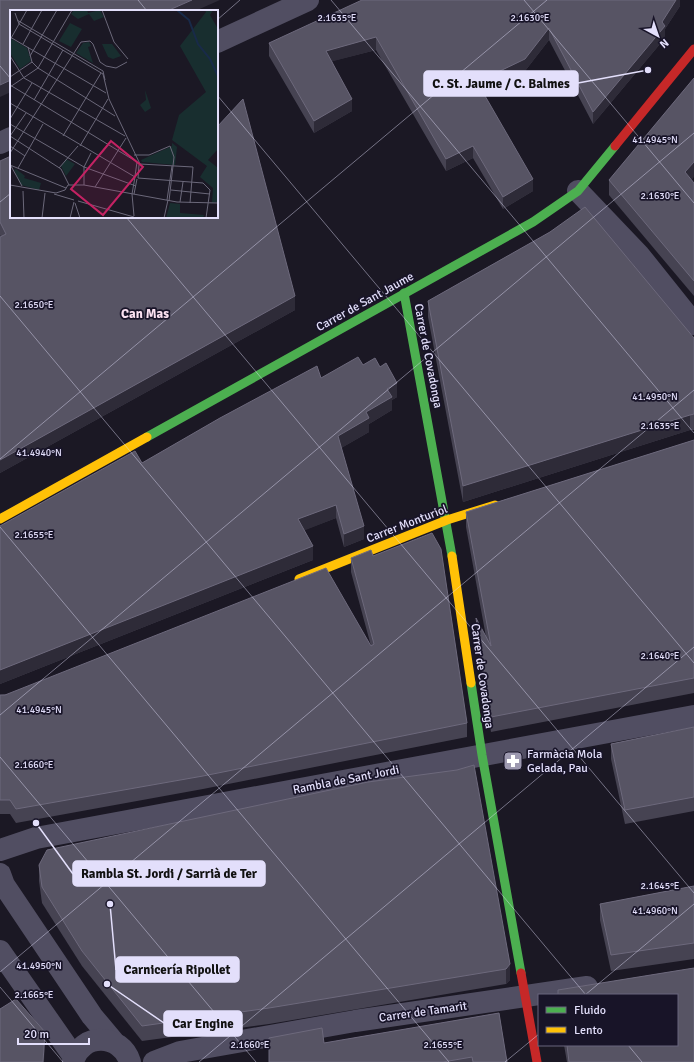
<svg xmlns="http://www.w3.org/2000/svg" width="694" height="1062" viewBox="0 0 694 1062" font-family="Signika,sans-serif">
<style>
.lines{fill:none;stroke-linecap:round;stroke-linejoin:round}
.street{stroke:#514e62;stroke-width:22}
.fast{stroke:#4caf50;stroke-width:9}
.slow{stroke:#ffc107;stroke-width:9}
.jam{stroke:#c62828;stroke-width:9}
.wall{fill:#464352}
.shaded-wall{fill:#2e2b38}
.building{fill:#575464;stroke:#6d697c}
.ticks{fill:none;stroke:#e3dffb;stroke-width:1;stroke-opacity:0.45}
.labels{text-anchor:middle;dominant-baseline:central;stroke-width:3.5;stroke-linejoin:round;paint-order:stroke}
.street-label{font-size:12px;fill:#e3dffb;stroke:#181428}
.poi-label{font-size:12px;fill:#e3dffb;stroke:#181428;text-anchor:start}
.neighbourhood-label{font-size:13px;font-weight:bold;fill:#fbe1f1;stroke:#181428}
.inset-river{fill:none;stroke:#182a49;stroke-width:2}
.inset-road{fill:none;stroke:#6b687a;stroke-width:1}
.view{fill:#c42263;fill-opacity:0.15;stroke:#c42263;stroke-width:2}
.inset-edge{fill:none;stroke:#e3dffb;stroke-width:2}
.ticks-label{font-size:10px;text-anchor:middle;fill:#e3dffb;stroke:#181428;stroke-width:3.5;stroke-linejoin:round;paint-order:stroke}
.leader{fill:none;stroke:#e3dffb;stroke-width:1.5}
.callout-dot{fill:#e3dffb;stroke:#181428;stroke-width:1.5}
.callout{fill:#e3dffb;stroke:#e3dffb;stroke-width:1.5}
.callout-label{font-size:13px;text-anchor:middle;font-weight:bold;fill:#111}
</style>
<rect width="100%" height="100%" fill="#1b1824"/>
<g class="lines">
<g class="street">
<path d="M217,42L308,0"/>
<path d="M0,143L11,138"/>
<path d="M578,191L639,255L694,324"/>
<path d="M0,850L36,838L694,716"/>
<path d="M0,874L4,885L92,1016L113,1041"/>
<path d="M0,951L74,1057"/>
<path d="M73,1062C81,1032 121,1033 130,1062"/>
<path d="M154,1062L180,1052L355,1021L587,987"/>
</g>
<g class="fast">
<path d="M404,293L452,556"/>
<path d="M147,437L533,222L578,191L615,146"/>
<path d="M471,683L482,755L521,973"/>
</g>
<g class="slow">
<path d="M0,519L147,437"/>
<path d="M452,556L471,683"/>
<path d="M299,579L447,520L495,505"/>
</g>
<g class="jam">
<path d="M615,146L694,49"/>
<path d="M521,973L537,1062"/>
</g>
</g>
<g class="wall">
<path d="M680,0V6L665,29V38L593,124L549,40L525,71L482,91L533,191L503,209L473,158L446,171L376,50L332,61L352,111L314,133L269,56V43Z"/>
<path d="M0,161L295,310L0,473V237H1L0,235Z"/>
<path d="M609,180H692L694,183V296L609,195Z"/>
<path d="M428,301L694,338V430H690L463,502L428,317Z"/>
<path d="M363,365L397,397L392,400V410L369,424V432L341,448L364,539L344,547L336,518L304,530L313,560L0,684V526L142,463L321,378Z"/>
<path d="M694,440V693L491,732L476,633V618L486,637L466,527V512Z"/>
<path d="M373,556L467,723V737L203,789L16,823L10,814H0V695L371,646L351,572V558Z"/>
<path d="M694,727V811L625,824L611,759V744Z"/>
<path d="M457,770L510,980L506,984L269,1024L142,1041L82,966L42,903L39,881V865Z"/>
<path d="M694,886V959L611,971L600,920V904Z"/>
<path d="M694,968V1062H567L564,1045H677V995H558V990Z"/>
<path d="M499,1013L507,1062H269L324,1043Z"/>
</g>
<g class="shaded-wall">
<path d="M192,0H220L195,11H167Z"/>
<path d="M676,0H680V6L665,29V38L593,124V112L662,22Z"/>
<path d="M549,28V40L525,71L477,94V82Z"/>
<path d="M376,37V50L326,63V51Z"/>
<path d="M11,80V92L0,97V85Z"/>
<path d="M352,99V111L314,133V121Z"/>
<path d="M473,146V158L446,171V159Z"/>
<path d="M694,162V177L685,188V172Z"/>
<path d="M533,179V191L503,209V197Z"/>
<path d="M295,296V310L0,473V460Z"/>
<path d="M397,383V397L392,400V410L369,424V432L338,450V436L366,412L387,389Z"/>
<path d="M690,415V430L463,502V486Z"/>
<path d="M336,505V518L298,533V519Z"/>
<path d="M364,526V539L344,547V534Z"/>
<path d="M313,546V560L0,684V670Z"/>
<path d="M510,964V980L506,984V969Z"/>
<path d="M45,1032V1047L44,1062H43Z"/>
</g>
<g class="building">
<path d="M0,0H192L167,11H11V80L0,85Z"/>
<path d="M362,0H676L662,22L665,26L593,112L549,28L525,59L477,82L533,179L503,197L473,146L446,159L376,37L326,51L352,99L314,121L269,43Z"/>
<path d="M694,78V162L685,172L694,183V281L609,180Z"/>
<path d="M243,99L295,296L0,460V237L6,234L0,222V161L11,156V217H217V127Z"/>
<path d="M585,207L694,338V414L690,415L463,486L428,301L550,232Z"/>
<path d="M358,357L363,365L375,358L380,367L386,363L397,383L387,389L392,397L366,412L369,418L338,436L364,526L344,534L336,505L298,519L313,546L0,670V526L135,451L142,463L220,418L317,366L321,378Z"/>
<path d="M694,440V678L491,717L476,618L491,646L466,512Z"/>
<path d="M432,533L441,549L467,723L203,776L16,809L10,800H0V695H5L326,568L371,646L374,644L351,558L371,550L373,556Z"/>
<path d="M694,727V797L625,810L611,744Z"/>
<path d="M474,765L510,964L506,969L269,1008L142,1026L82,951L42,887L39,865L47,850L368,782L457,770Z"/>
<path d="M694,886V943L611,955L600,904Z"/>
<path d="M694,968V1062H569L567,1045H677V995H558V990Z"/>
<path d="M16,999L45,1032L43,1062H0V1009Z"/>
<path d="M499,1013L507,1062H473L472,1057L443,1062H269V1038L322,1028L324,1043Z"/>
</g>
<path class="ticks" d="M138,0L147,11M331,0L694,433M524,0L694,203M217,20L240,0M0,66L11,79M217,95L694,663M0,202L11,193M126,217L694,893M0,296L586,995M0,459L547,0M0,527L449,1062M0,715L694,133M0,757L256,1062M0,972L694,390M0,987L63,1062M585,995L694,904M628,1045L642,1062M199,1062L694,647M505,1062L539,1034"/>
<defs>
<g id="pharmacy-square" transform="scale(1)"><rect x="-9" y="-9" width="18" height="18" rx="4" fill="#9d99b0" stroke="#181428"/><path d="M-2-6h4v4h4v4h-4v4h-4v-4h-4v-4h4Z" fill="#fff"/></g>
</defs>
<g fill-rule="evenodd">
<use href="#pharmacy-square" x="513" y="761"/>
</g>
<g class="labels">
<g class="street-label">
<text transform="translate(365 302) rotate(-29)">Carrer de Sant Jaume</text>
<text transform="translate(428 356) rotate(79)">Carrer de Covadonga</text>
<text transform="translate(407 524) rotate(-21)">Carrer Monturiol</text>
<text transform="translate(482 676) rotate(82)">Carrer de Covadonga</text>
<text transform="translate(346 780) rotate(-11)">Rambla de Sant Jordi</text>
<text transform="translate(423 1012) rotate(-8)">Carrer de Tamarit</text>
</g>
<g class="poi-label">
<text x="527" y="754">Farmàcia Mola<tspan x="527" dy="14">Gelada, Pau</tspan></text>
</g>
<g class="neighbourhood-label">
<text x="145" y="314">Can Mas</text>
</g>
</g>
<g transform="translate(10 10)">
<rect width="208" height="208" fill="#1b1824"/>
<path d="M64,0H77L78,3L90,0L94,7L84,11L79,4L68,9L61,4ZM195,0H203L200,5L208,19V139L198,150L208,158V192L202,193L203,178L190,167L197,156L162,130L169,105L196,82L170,36L196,2ZM60,13L72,19L61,37L49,31ZM0,28L17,38L21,51L10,59L0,43ZM79,32L81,36L78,37L83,53L66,43L73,33ZM92,34H102L111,46L103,49L98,47ZM135,80L141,98L135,102L130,95L136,90ZM162,133L167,137L165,155L132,152L131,150L162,136ZM56,149L65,154L56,166L51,156ZM6,159L15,166L14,168L31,173L29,180L11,175L4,160ZM160,193L170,194V203L194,205L193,208H156Z" fill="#182e2f"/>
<path class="inset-river" d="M167,0L179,10L188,34L200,49L208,66"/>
<path class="inset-road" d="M92,0L104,32L118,49M5,3L9,14L93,64L99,89L130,154M7,10L93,61L95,70M0,27L96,83M0,30L17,0M13,34L32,0M18,37L22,52L28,58L105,106M0,46L14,68L115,126M20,46L47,0M0,67L22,52M0,75L127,152M0,77L28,58L62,0M24,90L53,40M0,93L125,167M0,109L22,73M0,114L74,157L126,176M0,126L51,159L59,175M0,126L16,103M53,126L91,63M0,136L15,146M70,136L98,89M0,143L71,32L80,31L83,34L90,52L96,56L106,58L117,52M124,145H139L160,136L164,147L159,191M130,154L183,157L180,193M0,155L56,178M1,156L12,176M8,158L33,114M49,158L68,136M125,166L127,152M128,168L193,173L200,180L196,208M128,168L129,155M0,175L46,183L55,180L58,175H74L167,192L208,193M74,175V157L81,143M85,177L116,128M161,180L200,184M13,181L14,208M44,184L64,190M124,184L127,169M157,190L162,156M68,191L124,207M170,192L173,172M65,193L70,208M124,206L122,184L125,167M32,208L35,183M60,208L64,192M154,208L158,190"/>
<path class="view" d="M101,131L133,157L93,205L61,179Z"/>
<rect width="208" height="208" class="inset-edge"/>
</g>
<g class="ticks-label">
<text x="530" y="21">2.1630°E</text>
<text x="337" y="21">2.1635°E</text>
<text x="655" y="143">41.4945°N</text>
<text x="660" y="199">2.1630°E</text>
<text x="34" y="308">2.1650°E</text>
<text x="655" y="400">41.4950°N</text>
<text x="660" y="429">2.1635°E</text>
<text x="39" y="456">41.4940°N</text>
<text x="34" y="538">2.1655°E</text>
<text x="660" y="659">2.1640°E</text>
<text x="39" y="713">41.4945°N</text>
<text x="34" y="768">2.1660°E</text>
<text x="660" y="889">2.1645°E</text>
<text x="655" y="914">41.4960°N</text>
<text x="39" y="969">41.4950°N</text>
<text x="34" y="998">2.1665°E</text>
<text x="250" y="1048">2.1660°E</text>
<text x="443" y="1048">2.1655°E</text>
</g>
<path class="leader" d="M648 70L578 83M36 823L73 874M110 904L116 970M107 984L164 1023"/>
<g class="callout-dot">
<circle cx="648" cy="70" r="4"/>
<circle cx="36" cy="823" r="4"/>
<circle cx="110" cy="904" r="4"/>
<circle cx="107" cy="984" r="4"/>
</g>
<g class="callout">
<rect x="424" y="71" width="154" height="25" rx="4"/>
<rect x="73" y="861" width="192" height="25" rx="4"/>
<rect x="116" y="957" width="123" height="25" rx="4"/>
<rect x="164" y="1011" width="78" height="25" rx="4"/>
</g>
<g class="callout-label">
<text x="501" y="88">C. St. Jaume / C. Balmes</text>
<text x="169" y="878">Rambla St. Jordi / Sarrià de Ter</text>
<text x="177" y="974">Carnicería Ripollet</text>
<text x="203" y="1028">Car Engine</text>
</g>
<rect x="538" y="994" width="140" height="52" fill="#181428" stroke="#69657c"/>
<rect x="546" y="1007" width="20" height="6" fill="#4caf50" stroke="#69657c"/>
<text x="574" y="1014" font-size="12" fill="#e3dffb">Fluido</text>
<rect x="546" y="1027" width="20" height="6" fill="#ffc107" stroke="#69657c"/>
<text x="574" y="1034" font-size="12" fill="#e3dffb">Lento</text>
<g transform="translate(658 36) rotate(140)" stroke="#181428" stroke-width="3" paint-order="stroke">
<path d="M0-3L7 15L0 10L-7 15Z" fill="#e3dffb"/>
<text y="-6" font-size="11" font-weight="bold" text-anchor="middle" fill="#e3dffb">N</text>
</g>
<path d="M18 1038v6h71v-6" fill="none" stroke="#e3dffb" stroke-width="2"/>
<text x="24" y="1038" font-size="12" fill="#e3dffb" stroke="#181428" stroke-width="3" paint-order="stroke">20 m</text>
</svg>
